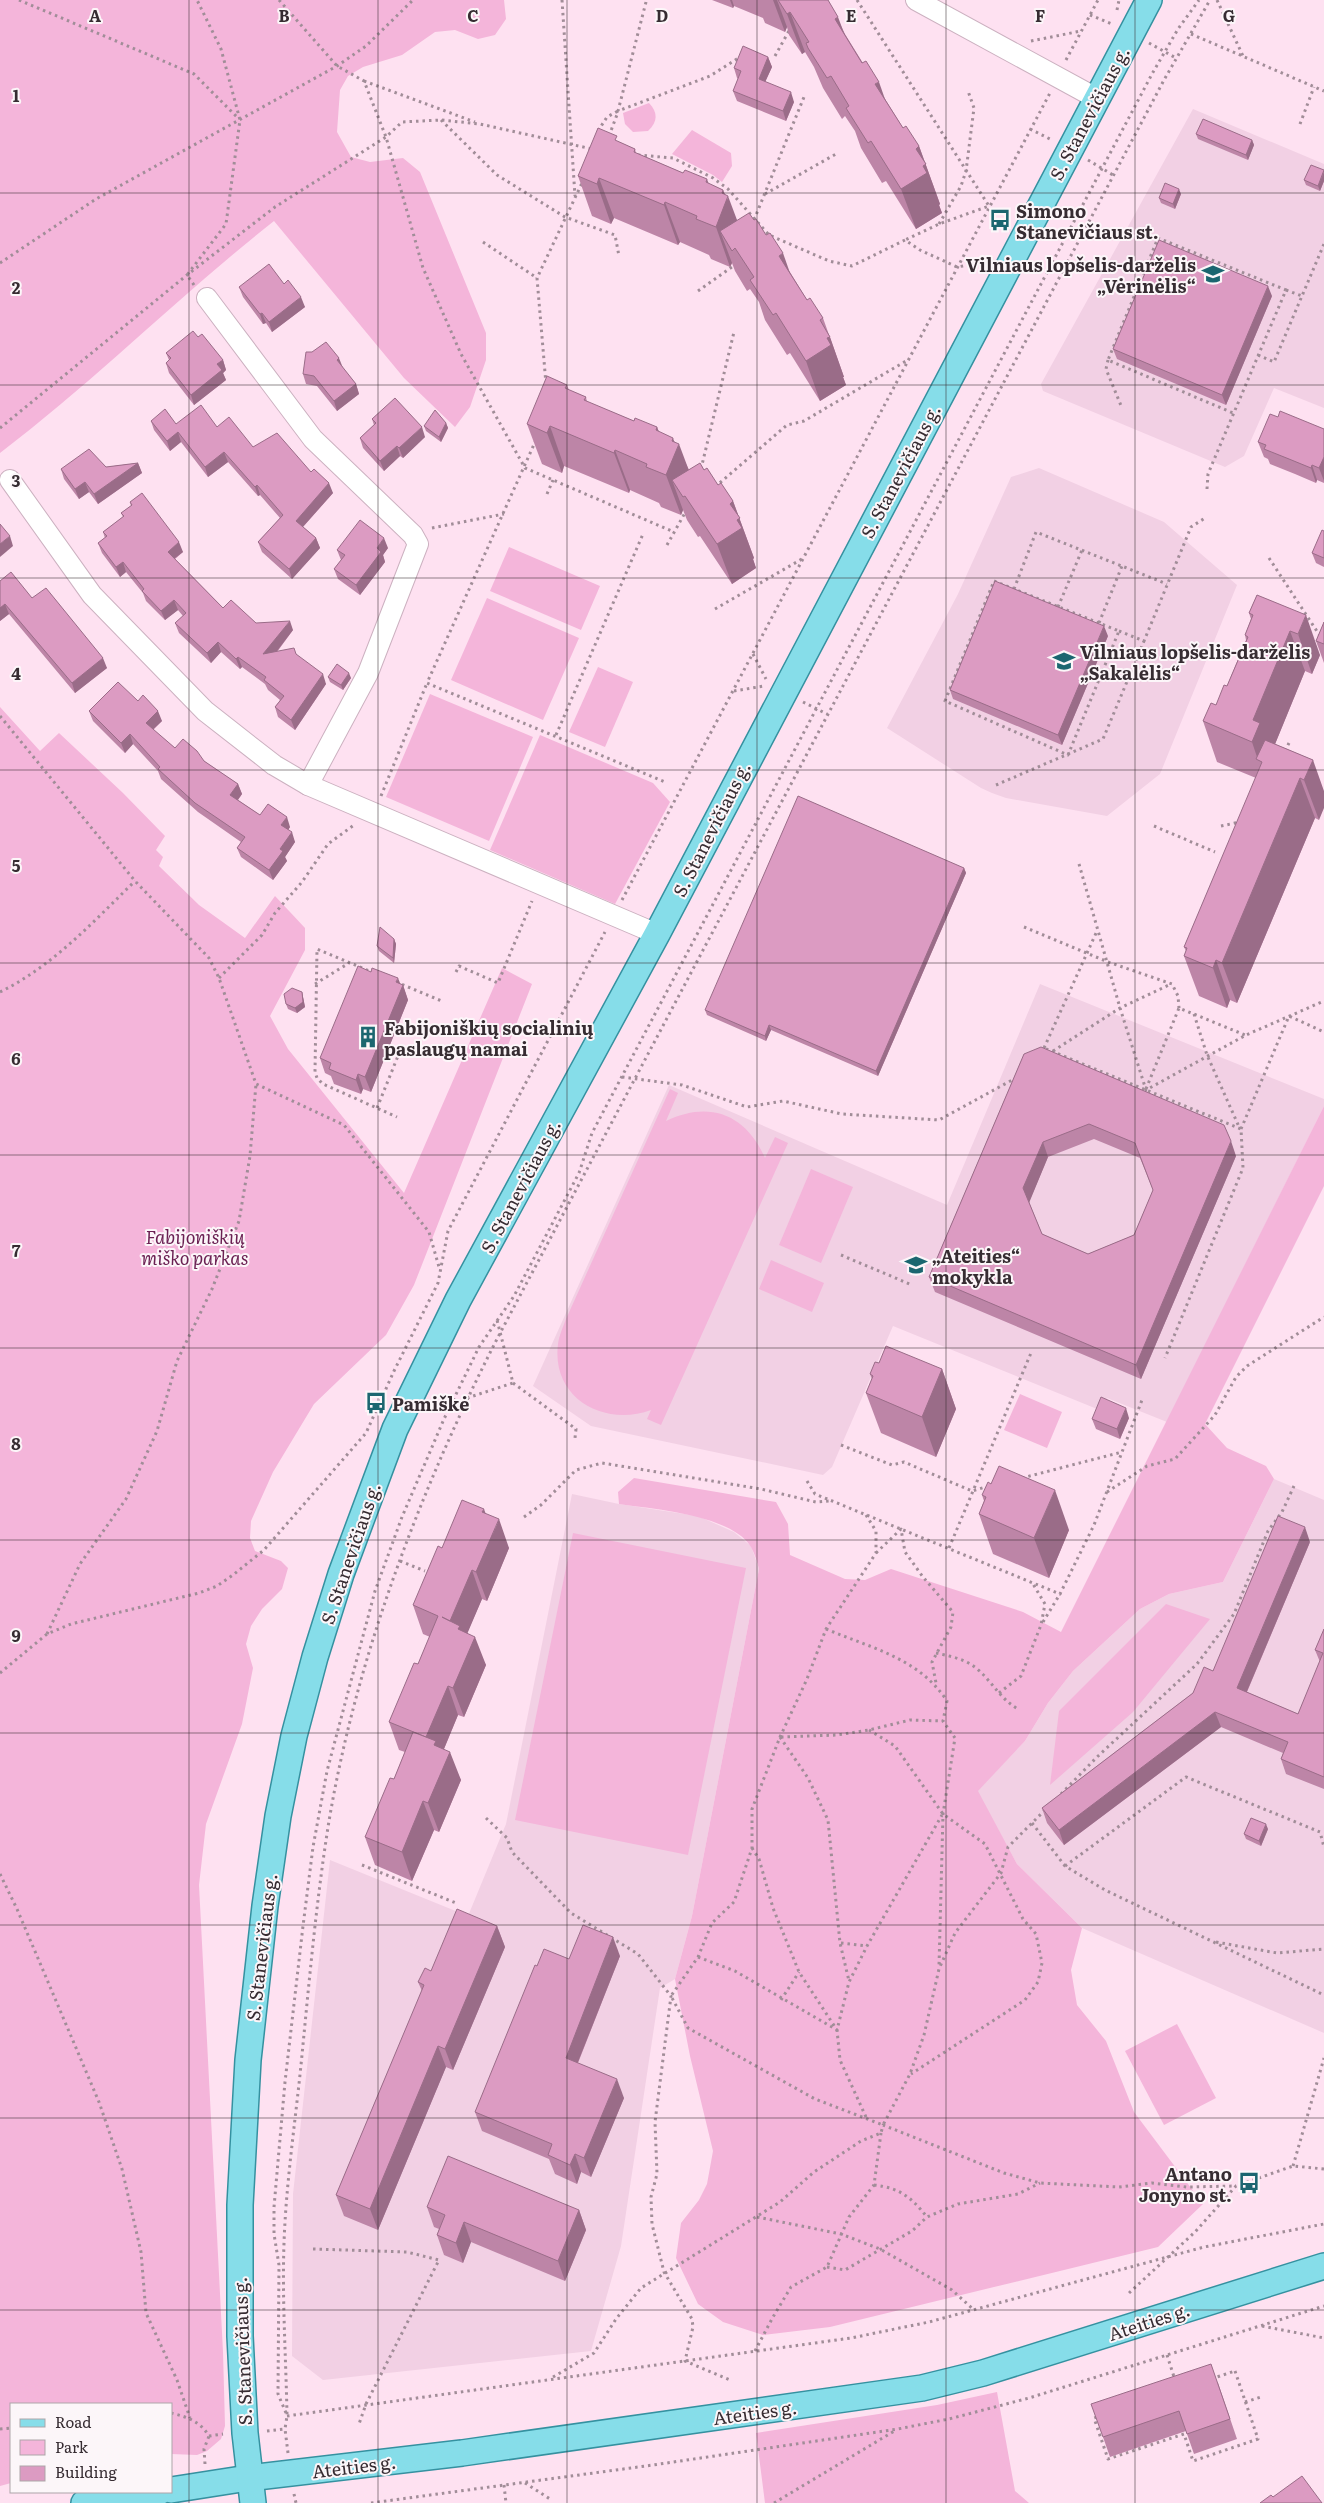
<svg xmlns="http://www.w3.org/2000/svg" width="1324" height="2503" viewBox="0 0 1324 2503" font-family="Literata,serif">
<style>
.built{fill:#f2d0e4}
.green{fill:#f4b5da}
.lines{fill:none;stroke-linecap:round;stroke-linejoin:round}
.minor-casing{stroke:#ccb1c0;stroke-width:22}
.major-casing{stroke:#3591a0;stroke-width:28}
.path{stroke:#a18d98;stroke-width:3;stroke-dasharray:2.5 4;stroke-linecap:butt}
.minor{stroke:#fff;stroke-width:20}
.major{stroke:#86dde9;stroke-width:25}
.wall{fill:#bd85a7;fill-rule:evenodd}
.shaded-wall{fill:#9a6c88}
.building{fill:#dc9bc2;stroke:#9a6c88;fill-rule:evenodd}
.grid{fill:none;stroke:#362c32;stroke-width:1;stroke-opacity:0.55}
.labels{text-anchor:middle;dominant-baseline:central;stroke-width:4;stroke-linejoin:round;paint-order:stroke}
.street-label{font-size:18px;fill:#362c32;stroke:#fcf6f9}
.poi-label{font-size:18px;font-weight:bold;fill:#362c32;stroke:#fcf6f9;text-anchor:start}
.park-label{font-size:18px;font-style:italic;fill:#6b2053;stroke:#fcf6f9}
.grid-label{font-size:16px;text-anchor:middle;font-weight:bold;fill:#362c32;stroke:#fcf6f9;stroke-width:4;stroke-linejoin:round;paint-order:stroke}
</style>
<rect width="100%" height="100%" fill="#fee1f1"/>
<g class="built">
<path d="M1193,109L1324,164V408L1274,388L1244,456L1225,467L1043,391L1041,384Z"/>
<path d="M1039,468L1164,522L1237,585L1160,774L1107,816L1006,798L992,793L981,788L887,728L958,594L1011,477Z"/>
<path d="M1040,984L1324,1099V1106L1167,1422L1107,1398L1102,1411L893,1326L832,1467L823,1475L591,1426L533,1386L669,1085L947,1205Z"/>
<path d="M1274,1479L1324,1500V2033L1082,1928L1017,1864L977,1791L1025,1741L1048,1703L1073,1671L1140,1609L1169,1594L1223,1582Z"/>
<path d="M572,1494L619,1504L698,1516L734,1532L751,1546L759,1569L692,1916L675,1979L660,1988L621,2246L591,2351L323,2380L292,2356L293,2194L330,1860L468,1916L506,1824Z"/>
</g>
<g class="green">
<path d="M0,0H504L506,19L495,35L478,39L455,30L435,32L402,55L363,67L348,76L340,90L337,132L351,157L370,162L403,158L420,172L486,333V360L470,407L455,427L404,378L274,221C180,295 96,380 0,453Z"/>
<path d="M649,103C658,112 658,122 648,131L633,132L625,124L623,113Z"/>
<path d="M692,130L731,153L732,166L722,182L713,175L672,154Z"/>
<path d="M509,547L600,586L581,630L490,591Z"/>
<path d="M487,598L579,638L543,720L451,680Z"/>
<path d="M598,667L633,682L605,747L569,732Z"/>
<path d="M430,694L533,737L489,841L386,797Z"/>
<path d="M0,707L40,751L59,733L123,793L165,836L156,850L163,857L159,866L199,905L245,938L275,896L305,928V950L270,1016L288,1049L404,1193L502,968L532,984L414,1285L386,1335L314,1404L273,1472L251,1521L250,1538L255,1551L281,1561L288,1568L282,1589L262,1609L251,1626L246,1644L253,1668L242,1724L206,1824L199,1885L223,2352L225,2426L221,2439L207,2451L197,2455L171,2454V2404H11V2483L0,2486Z"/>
<path d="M540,735L653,783L670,802L615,904L490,850Z"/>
<path d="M670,1089L678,1093L666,1121C709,1100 746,1114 765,1158L775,1137L788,1143L661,1425L647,1419L651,1410C605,1427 551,1399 558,1344C559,1336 563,1327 566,1319Z"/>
<path d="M1324,1106V1186L1205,1424L1227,1448L1266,1466L1274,1479L1223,1582L1169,1594L1140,1609L1073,1671L1048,1703L1025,1741L978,1791L1017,1864L1082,1928L1071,1970L1077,2005L1106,2041L1134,2112L1203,2204L1158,2247L830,2327L763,2335L723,2322L698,2304L676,2258L681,2223L699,2200L707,2184L713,2151L690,2056L675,1979L692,1916L759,1569C757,1562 755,1554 751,1547C732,1515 653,1509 619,1504L618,1492L634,1478L776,1502L788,1524L790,1555L845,1579L865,1580L891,1569L1023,1612L1061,1632Z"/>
<path d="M811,1169L853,1187L821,1263L779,1245Z"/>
<path d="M771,1260L824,1283L812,1312L759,1289Z"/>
<path d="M1020,1394L1062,1412L1047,1448L1004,1430Z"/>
<path d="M573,1533L746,1568L688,1855L515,1820Z"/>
<path d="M1166,1604L1210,1619L1133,1712L1050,1785L1059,1711Z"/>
<path d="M1177,2024L1216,2098L1164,2125L1125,2051Z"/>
<path d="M997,2392L1015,2491L1029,2503H765L756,2433L937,2405Z"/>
</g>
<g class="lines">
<g class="minor-casing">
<g id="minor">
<path d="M916,0L1096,98"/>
<path d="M207,298L313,439L413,535L418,544L368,673L308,785"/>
<path d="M10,480L92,595L205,711L274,765L308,785L657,934"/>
</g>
</g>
<g class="major-casing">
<g id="major">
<path d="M171,2490L248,2478L462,2453L922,2388L983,2373L1324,2266"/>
<path d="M84,2503L159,2492"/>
<path d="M253,2503L245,2433L240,2336V2205L248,2060L265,1906L278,1816L294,1736L315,1657L341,1574L395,1429L458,1300L657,934L1149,0"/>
</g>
</g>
<g class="path">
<path d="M19,0L194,74L238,118"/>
<path d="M279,0L337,66L364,81L386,137L423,268L461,354L525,468L674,532"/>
<path d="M562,0L575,196"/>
<path d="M857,0L989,206L939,224L905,240"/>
<path d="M1217,0L1243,56"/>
<path d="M646,2L618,111L710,76L740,57"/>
<path d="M1117,10L1119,0"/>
<path d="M1090,15L1112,24"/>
<path d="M1191,34L1324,91"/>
<path d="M1031,41L1081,31"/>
<path d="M1149,43L1176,58"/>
<path d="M775,56L790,29"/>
<path d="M1066,60L1098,0"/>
<path d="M364,81L475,122"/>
<path d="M441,120L497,175L565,217L615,235L619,256"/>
<path d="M1300,124L1314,87"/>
<path d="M1030,129L1052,140"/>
<path d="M598,131L607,117L618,111"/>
<path d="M609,136L618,112"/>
<path d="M638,155L673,158L713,178L728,189L769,235L829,261L852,266L905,240L920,250L957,267L986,262"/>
<path d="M1088,160L1113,175"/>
<path d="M765,194L836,154"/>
<path d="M754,220L804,97"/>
<path d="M939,224L961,186L966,171L974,108L968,91"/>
<path d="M483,242L537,278"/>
<path d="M0,263L96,199L337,66L366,46L413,0"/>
<path d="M194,285L187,275L226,224L240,120L221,49L197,0"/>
<path d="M1286,290L1302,296"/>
<path d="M698,291L736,264"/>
<path d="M1258,355L1274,362L1324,244"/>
<path d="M1108,360L1106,369L1122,408"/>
<path d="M546,384L537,278L582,183"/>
<path d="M0,428L187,275L275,207L386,137L402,122L441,120L480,124L592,149"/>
<path d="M536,440L427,683L665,782"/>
<path d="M701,469L734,332"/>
<path d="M715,487L787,425L804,421L906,361"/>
<path d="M1207,489L1208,474L1213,462L1286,290L1158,238L1108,360L1233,413"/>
<path d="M547,494L553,480"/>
<path d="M432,528L504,514"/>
<path d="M667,545L686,511"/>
<path d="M1269,558L1324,642"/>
<path d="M994,581L1119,631L1068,755L945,701Z"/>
<path d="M1014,589L1036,532L1167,584"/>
<path d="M1058,607L1082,550"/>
<path d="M715,609L802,559"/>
<path d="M1099,623L1122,566"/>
<path d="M1119,631L1144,641L1191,527L1205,518"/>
<path d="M753,654L766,679"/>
<path d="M734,691L764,686"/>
<path d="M803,702L827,714"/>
<path d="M0,716L135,881L209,958L219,978L256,1084L344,1125L429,1232L439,1267"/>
<path d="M556,735L643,534"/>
<path d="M1285,751L1289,743"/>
<path d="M996,785L1103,739L1144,641"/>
<path d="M381,796L427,683"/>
<path d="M1154,826L1215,852"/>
<path d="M1221,826L1240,822"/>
<path d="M1079,864L1120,1008L1146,1090L1246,1035L1324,1001"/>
<path d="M622,900L1050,93"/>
<path d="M1024,927L1108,962L1172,984L1178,996L1179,1008"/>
<path d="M456,972L459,966L498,983L532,901"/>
<path d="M374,973L317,949L315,1072L317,1078L323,1084L397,1117"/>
<path d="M219,978L262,935L275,913L302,882L328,844L354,825"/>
<path d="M396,982L444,1002"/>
<path d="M315,984L349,963"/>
<path d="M0,992C53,966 93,922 135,881"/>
<path d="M1194,1014L1207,1055L1240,1129"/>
<path d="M1044,1048L1097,931"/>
<path d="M1040,1050L1044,1048L1241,1129L1243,1168L1165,1358"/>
<path d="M1053,1051L1120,1008L1171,984"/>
<path d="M622,1077L682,1085L747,1107L783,1101L842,1114L939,1120L1014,1079"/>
<path d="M1146,1089L1179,1008L1245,1035"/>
<path d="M377,1108L400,1051L386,1045"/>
<path d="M1241,1129L1289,1016L1324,1032"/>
<path d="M841,1255L912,1285"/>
<path d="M513,1383L576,1429L575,1438"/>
<path d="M467,1398L513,1383L497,1320"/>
<path d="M841,1445L892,1465L904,1462L972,1491L989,1486"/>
<path d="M1022,1478L1122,1452"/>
<path d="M807,1481L815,1494L1060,1594L1094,1525L1142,1400"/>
<path d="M1107,1492L1147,1466L1175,1459L1215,1415L1236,1377L1247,1366L1324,1317"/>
<path d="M866,1515L876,1531V1553L826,1629L807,1679L780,1737L752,1809V1848L734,1902L712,1923L698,1957L671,1996L688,2028L815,2099L883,2125L910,2074L924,2035L939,1969L955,1933L1001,1873L1008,1847L1046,1809"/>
<path d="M524,1517L541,1505L576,1470L602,1463L761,1489L816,1502L830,1501"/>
<path d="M949,1548L1031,1353"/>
<path d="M876,1553L901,1529L905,1552L923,1577L953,1612L951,1627L932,1662L936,1683"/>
<path d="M400,1561L425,1571"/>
<path d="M1043,1622L1060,1594"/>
<path d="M826,1629C871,1648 919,1658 947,1701L943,1721L955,1738L943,1814L939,1966"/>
<path d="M47,1634L80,1564L126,1499L157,1431L177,1361L212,1289L239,1221L250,1156L256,1084"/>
<path d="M936,1653C950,1656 965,1659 976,1668C992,1681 1000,1699 1018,1709"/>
<path d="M0,1673L47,1634L71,1624L199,1593L217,1586L233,1575L264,1550L366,1433L394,1371L438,1283L448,1231L605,932"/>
<path d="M999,1693L1021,1676L1041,1625L1045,1604L1033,1584"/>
<path d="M869,1730L895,1746L943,1814L985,1844L1023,1919L1036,1934L1042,1963L1038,1982L1025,2000L911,2074"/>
<path d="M780,1737L808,1778L828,1820L840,1943L849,1981"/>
<path d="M781,1737L837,1735L869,1730L910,1720L943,1721"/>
<path d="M1061,1794L1097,1757L1197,1664L1234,1614L1268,1531L1282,1512L1294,1486"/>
<path d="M486,1818L507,1838L512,1852L571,1913L638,1954L671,1996L655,2122L657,2174L651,2197L652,2224L664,2272L692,2319L693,2327L685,2361L730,2380"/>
<path d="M1032,1823L1065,1866L1105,1890L1324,1995"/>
<path d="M362,1865L456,1903"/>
<path d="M1065,1866L1186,1777L1320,1832L1324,1847"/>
<path d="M0,1874L17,1909L99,2102L122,2169L141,2252L146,2313L177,2380L190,2418"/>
<path d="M1216,1942L1277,1953L1324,1949"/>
<path d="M841,1943L867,1946"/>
<path d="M698,1957L735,1971L837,2030L799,1972L773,1908L759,1859L752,1848"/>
<path d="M781,2000L799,1972"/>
<path d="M866,2117L840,2060L837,2030L849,1982L867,1946L942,1815"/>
<path d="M1293,2166L1324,2058"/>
<path d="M874,2185C900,2188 911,2197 927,2217"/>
<path d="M757,2217L841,2234L880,2249L952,2290L974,2310"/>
<path d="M313,2249L407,2252L439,2260L366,2404L359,2424"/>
<path d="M827,2267L845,2270L912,2231L927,2217L958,2204L1018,2194L1040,2183"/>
<path d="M1129,2293L1195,2232L1236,2186L1293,2166L1324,2169"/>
<path d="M1262,2326L1324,2338"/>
<path d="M755,2351L773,2317L791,2287L827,2267L849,2217L874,2185L881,2133"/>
<path d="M1167,2355L1175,2380"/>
<path d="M1235,2371L1258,2439L1193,2461L1184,2434L1108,2459L1094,2418Z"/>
<path d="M553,2377L594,2353L616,2319L641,2288L780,2202L814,2172L861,2141L881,2133L883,2125L1004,2173L1040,2183L1119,2187L1152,2183L1187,2187L1236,2186"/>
<path d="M1245,2402L1261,2397"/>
<path d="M171,2413C187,2417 200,2421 209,2436"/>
<path d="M286,2413L278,2394L279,2265L274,2234V2207L285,2082L303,1926L313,1847L327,1771L375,1591L402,1517L444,1419L479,1347L514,1296L579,1173L592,1133L1152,74L1178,29L1199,0"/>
<path d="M287,2416L851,2338L929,2322L1204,2247L1324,2224"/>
<path d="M0,2429L11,2428"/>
<path d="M267,2431L285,2429"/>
<path d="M209,2436L223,2434"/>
<path d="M288,2453L285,2429L287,2416C286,2358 282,2300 284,2243C286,2184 295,2124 301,2065C309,1984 316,1902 329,1821C357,1655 421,1488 497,1339L1164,80L1210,0"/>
<path d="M205,2464L204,2449L209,2436"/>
<path d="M525,2483L550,2499"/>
<path d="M504,2485L506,2503"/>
<path d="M294,2494L296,2503"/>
<path d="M371,2503L653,2465L898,2429L949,2419L1029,2398L1324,2306"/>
<path d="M774,2503L896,2430"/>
</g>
<use href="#minor" class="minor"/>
<use href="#major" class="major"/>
</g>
<g class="wall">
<path d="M712,0H828L845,34L903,128L919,146L940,204L939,205L942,213L916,229L886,181L882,183L861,148L855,131L845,116L842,119L823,88L814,67L805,52L802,54L789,35L787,27L785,32L765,23L763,18L734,6L733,8Z"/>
<path d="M768,57L772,67L765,82L794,102L786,121L737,101L733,91L738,79L737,78L734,68Z"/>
<path d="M1196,134L1252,140L1254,145L1248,160L1198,139Z"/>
<path d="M619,142L635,149L636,153L723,190L737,221L790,272L807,300L823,318L844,377H843L846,385L820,401L790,353L787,355L765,320L759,302L750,289L747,291L735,271L732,263L730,267L711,259L709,255L680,242L678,245L614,218L611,224L592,216L578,176Z"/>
<path d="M1324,170V181L1320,191L1306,185L1304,180Z"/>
<path d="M1181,194L1175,209L1161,203L1159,198Z"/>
<path d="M284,284L305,307L272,332L266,323L263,324L243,297L239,287Z"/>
<path d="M1272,296L1226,405L1117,359L1113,349Z"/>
<path d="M198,337L223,360L226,370L223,373L226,380L194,405L169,373L166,363L169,360L166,353Z"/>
<path d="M342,367L356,384L359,394L337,411L317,386L306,384L303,374Z"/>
<path d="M567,385L569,390L586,397L587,402L634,421L657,427L659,432L675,442L689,470H704L733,501L754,558L753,559L756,568L732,584L700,536L698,537L687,520L683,510L681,515L661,507L659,503L630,490L629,493L564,466L562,473L542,464L527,424Z"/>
<path d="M1278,417L1324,429V483L1317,480L1316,483L1295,474L1270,464L1268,459L1264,457L1258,442Z"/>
<path d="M372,419L425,437L403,458L400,456L384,471L363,448L360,438L374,425Z"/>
<path d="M151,421L176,424L217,427L253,447L311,472L333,493L303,527L316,538L320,548L292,579L262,552L258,542L280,518L260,495L258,496L228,462L208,477L181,442L170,451L154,430Z"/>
<path d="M446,423L448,428L441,442L426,431L424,426Z"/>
<path d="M138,463L142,473L98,504L89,492L79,499L64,479L61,469L106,467Z"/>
<path d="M130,502L183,552L175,559L223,608L256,623L293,630L277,652L296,654L326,684L295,730L278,717L275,707L280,700L268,690L265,684L242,667L240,669L221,652L211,663L179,633L175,623L183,616L178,610L165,620L146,601L143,593L126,572L120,577L102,553L98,543L105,538L103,532L123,517L121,513L131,506Z"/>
<path d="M1324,531V567L1316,563L1312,553Z"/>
<path d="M388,548L383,555L385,562L360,595L338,579L334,569L341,560L337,550Z"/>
<path d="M0,581L32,598L107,668L75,693L9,614L0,621Z"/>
<path d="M1257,595L1320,655L1312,674L1305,671L1275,744L1313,760L1319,820L1315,818L1237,1003L1230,1000L1227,1008L1199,996L1184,956L1186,951L1184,947L1256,778L1217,762L1203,721L1216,705L1227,686L1246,640L1245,635L1251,619L1249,613Z"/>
<path d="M1324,622V663L1316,641Z"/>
<path d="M1108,636L1062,745L953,699L950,690Z"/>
<path d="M328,677L351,678L343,690L330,682Z"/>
<path d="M138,701L162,721L153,730L175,748L204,761L238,784L242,794L238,800L260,815L290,827L288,830L295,842L285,857L287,861L273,880L241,857L237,848L241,842L198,812L161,779L158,771L133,744L125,753L93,721L89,711Z"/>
<path d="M964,868L966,873L878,1076L771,1030L766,1041L707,1015L705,1010Z"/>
<path d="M394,939L396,944L394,963L379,951L377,946Z"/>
<path d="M400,984L403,985L408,1000L371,1092L363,1089L361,1094L334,1084L331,1076L325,1073L320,1058Z"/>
<path d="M302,992L305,1007L297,1013L288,1009L286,1004Z"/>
<path d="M1024,1054L1236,1156L1141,1379L935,1292L929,1277ZM1094,1139L1140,1158L1153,1190L1134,1235L1088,1254L1042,1234L1029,1202L1048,1157Z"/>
<path d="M879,1363L942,1369L956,1409L936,1457L881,1433L866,1393L872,1379L870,1374Z"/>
<path d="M1129,1418L1120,1439L1096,1429L1092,1419Z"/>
<path d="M982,1495L1069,1530L1049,1578L993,1554L979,1514L984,1501Z"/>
<path d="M485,1513L509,1548L487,1601L482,1599L467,1633L486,1665L464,1717L458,1715L444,1749L461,1780L439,1832L434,1830L412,1881L375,1865L365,1837L394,1779L405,1752L399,1750L389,1722L418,1664L430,1637L423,1634L413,1605L442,1548Z"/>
<path d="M1310,1542L1247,1692L1298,1714L1320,1662L1315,1650L1324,1629V1789L1286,1774L1281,1759L1283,1753L1221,1727L1064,1845L1047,1823L1042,1808L1193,1693L1213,1671Z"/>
<path d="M1268,1829L1261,1846L1246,1839L1244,1834Z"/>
<path d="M497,1926L505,1947L453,2070L446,2067L378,2230L344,2216L336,2195L422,1991L418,1982L431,1971Z"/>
<path d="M620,1956L578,2063L624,2098L591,2177L581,2172L577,2184L555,2174L549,2159L482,2131L475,2112L537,1966L569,1959Z"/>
<path d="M427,2207L579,2210L586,2230L565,2281L471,2242L463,2263L444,2255L437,2235L439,2229L434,2227Z"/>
<path d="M1218,2383L1237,2439L1194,2454L1186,2431L1110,2457L1103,2437Z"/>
</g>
<g class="shaded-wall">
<path d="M730,0H732L734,6L733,8Z"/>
<path d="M773,0H777L787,27L785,32Z"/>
<path d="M790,12L805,52L802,54L787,14Z"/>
<path d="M838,17L853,57L835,19Z"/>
<path d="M768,57L772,67L762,89L759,79Z"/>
<path d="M879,82L893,122L875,84Z"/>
<path d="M791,92L794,102L786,121L783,111Z"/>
<path d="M1252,140L1254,145L1248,160L1246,155Z"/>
<path d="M919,146L940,204L939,205L942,213L916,229L901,189L916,149Z"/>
<path d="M1324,172V181L1320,191L1318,186Z"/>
<path d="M599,178L614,218L611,224L597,184Z"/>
<path d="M707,179L720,216L722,193L723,190L727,200L728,196L743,236L735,248L720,231L732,263L730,267L716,227L706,182Z"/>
<path d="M1179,189L1181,194L1175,209L1173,204Z"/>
<path d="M665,202L680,242L678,245L664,205Z"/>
<path d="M783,253L797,293L779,256Z"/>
<path d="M1268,286L1272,296L1226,405L1222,395Z"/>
<path d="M301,297L305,307L272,332L269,322Z"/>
<path d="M262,313L266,323L263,324L260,314Z"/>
<path d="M830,337L844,377H843L846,385L820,401L806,361L827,338Z"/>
<path d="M339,358L343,368L337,360Z"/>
<path d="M223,360L226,370L223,373L226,380L194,405L191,395L217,364Z"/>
<path d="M356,384L359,394L337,411L334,401Z"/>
<path d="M446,423L448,428L441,442L439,437Z"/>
<path d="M550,426L564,466L562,473L547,433Z"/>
<path d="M422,427L425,437L403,458L399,448Z"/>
<path d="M657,427L671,464L672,441L673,438L677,449L679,444L694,484L672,480L683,510L681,515L666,475L656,430Z"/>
<path d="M178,432L181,442L170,451L167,441Z"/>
<path d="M397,446L400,456L384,471L380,461Z"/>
<path d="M615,450L630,490L629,493L614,453Z"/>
<path d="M224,452L228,462L208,477L205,467Z"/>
<path d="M1324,457V481L1319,468Z"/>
<path d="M138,463L142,473L98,504L94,494Z"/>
<path d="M1312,465L1317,480L1316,483L1311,468Z"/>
<path d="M85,482L89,492L79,499L75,489Z"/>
<path d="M329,483L333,493L300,530L296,521Z"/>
<path d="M257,485L260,495L258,496L255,487Z"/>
<path d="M733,501L754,558L753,559L756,568L732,584L717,544L730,504Z"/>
<path d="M10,536L13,546L0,557V544Z"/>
<path d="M316,538L320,548L292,579L289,569Z"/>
<path d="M384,538L388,548L383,555L385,562L360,595L356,585L377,548Z"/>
<path d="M179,542L183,552L171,561L168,552Z"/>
<path d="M123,562L126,572L120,577L116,567Z"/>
<path d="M174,600L178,610L165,620L161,611Z"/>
<path d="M5,604L9,614L0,621V608Z"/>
<path d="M1306,615L1320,655L1312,674L1298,634Z"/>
<path d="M290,621L293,630L267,664L263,654Z"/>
<path d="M1104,626L1108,636L1062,745L1058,735Z"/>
<path d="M1290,631L1305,671L1271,754L1262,762L1258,760L1252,742L1253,720Z"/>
<path d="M218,642L221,652L211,663L207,653Z"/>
<path d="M238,657L242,667L240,669L236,659Z"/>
<path d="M103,658L107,668L75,693L72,683Z"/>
<path d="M349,673L351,678L343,690L341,685Z"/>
<path d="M323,674L326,684L295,730L291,720Z"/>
<path d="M158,711L162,721L149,733L146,723Z"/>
<path d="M130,734L133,744L125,753L121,743Z"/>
<path d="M1313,760L1324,791V808L1319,820L1304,780Z"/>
<path d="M1300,778L1315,818L1237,1003L1222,963Z"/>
<path d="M238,784L242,794L234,805L230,795Z"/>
<path d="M287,817L290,827L285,835L281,825Z"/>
<path d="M292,832L295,842L285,857L287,861L273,880L269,870L280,849Z"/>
<path d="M964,868L966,873L878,1076L876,1071Z"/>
<path d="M394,939L396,944L394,963L393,958Z"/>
<path d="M1216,960L1230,1000L1227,1008L1213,968Z"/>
<path d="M398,978L402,988L403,985L408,1000L371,1092L365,1077Z"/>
<path d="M302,992L305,1007L297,1013L295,1008Z"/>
<path d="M769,1025L771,1030L766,1041L765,1036Z"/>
<path d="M358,1074L363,1089L361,1094L356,1080Z"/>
<path d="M1231,1141L1236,1156L1141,1379L1136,1365Z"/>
<path d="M1043,1142L1048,1157L1029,1203L1023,1188Z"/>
<path d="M942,1369L956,1409L936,1457L922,1417Z"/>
<path d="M1126,1408L1129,1418L1120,1439L1117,1429Z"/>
<path d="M1055,1490L1069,1530L1049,1578L1034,1538Z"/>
<path d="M484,1509L493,1534L499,1519L509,1548L487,1601L476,1572L482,1512Z"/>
<path d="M1305,1527L1310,1542L1242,1703L1237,1688Z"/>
<path d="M472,1570L482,1599L465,1639L475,1637L486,1665L464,1717L453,1688L450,1621Z"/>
<path d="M448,1686L458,1715L441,1756L450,1752L461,1780L439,1832L428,1803L426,1737Z"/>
<path d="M1215,1712L1221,1727L1064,1845L1059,1830Z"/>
<path d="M423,1801L434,1830L412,1881L402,1852Z"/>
<path d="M1266,1824L1268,1829L1261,1846L1259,1841Z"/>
<path d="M497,1926L505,1947L453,2070L445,2049Z"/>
<path d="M613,1937L620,1956L572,2077L566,2058Z"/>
<path d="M438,2046L446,2067L378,2230L370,2209Z"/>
<path d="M617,2079L624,2098L591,2177L584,2158Z"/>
<path d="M575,2154L581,2172L577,2184L570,2165Z"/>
<path d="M579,2210L586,2230L565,2281L558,2261Z"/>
<path d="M464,2222L471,2242L463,2263L456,2243Z"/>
</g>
<g class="building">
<path d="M778,0H828L838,17L835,19L862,63L866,61L879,82L875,84L903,128L906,126L919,146L916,149L926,164L923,166L927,173L901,189L871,141L868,143L846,108L849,106L831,76L827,78L808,48L806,43L809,42L790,12L787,14Z"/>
<path d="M743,46L768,57L759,79L791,92L783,111L733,91L741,71L734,68Z"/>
<path d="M1203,119L1252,140L1246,155L1196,134Z"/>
<path d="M598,128L617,136L615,140L635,149L634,152L683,173L685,170L707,179L706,182L723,190L722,193L728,196L716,227L696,219L697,216L665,202L664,205L599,178L597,184L578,176Z"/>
<path d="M1311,165L1324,170L1318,186L1304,180Z"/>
<path d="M1165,183L1179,189L1173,204L1159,198Z"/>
<path d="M749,213L754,220L756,219L766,235L770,233L783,253L779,256L807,300L810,298L823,318L820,320L830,337L827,338L831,345L806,361L776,313L773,315L750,280L754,277L735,248L732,251L720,231Z"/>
<path d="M1159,240L1268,286L1222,395L1113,349Z"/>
<path d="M269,264L284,284L288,280L301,297L269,322L262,313L260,314L239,287Z"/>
<path d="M193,331L198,337L202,334L223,360L217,364L222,370L191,395L166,363L171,358L166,353Z"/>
<path d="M326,342L339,358L337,360L356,384L334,401L314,376L303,374L306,352H312Z"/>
<path d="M547,376L567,385L565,388L586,397L584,400L634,421L635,418L657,427L656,430L673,438L672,441L679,444L666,475L646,467L647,464L615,450L614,453L550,426L547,433L527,424Z"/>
<path d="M395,398L422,427L399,448L397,446L380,461L360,438L376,423L372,419Z"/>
<path d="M201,405L217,427L229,417L253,447L277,433L311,472L314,469L329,483L296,521L316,538L289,569L258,542L283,515L257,485L255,487L224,452L205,467L178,432L167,441L151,421L165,409L176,424Z"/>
<path d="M435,410L446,423L439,437L424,426Z"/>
<path d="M1280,411L1324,429V457L1319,468L1312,465L1311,468L1289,459L1264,449L1266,445L1258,442L1270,414L1278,417Z"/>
<path d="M89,449L106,467L138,463L94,494L85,482L75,489L61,469Z"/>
<path d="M700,463L704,470L707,468L718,485L721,483L733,501L730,504L740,518L737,520L742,528L717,544L685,496L683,497L672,480Z"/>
<path d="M142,493L179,542L168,552L223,608L231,600L256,623L290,621L263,654L294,648L296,654L323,674L291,720L275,707L284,696L264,680L266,677L238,657L236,659L218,642L207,653L175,623L186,613L174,600L161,611L142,591L144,589L123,562L116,567L98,543L107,536L103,532L124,516L121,513L132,505L130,502Z"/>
<path d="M360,520L384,538L377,548L381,552L356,585L334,569L345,555L337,550Z"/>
<path d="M0,524L10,536L0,544Z"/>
<path d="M1322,530L1324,531V558L1312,553Z"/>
<path d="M11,572L32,598L46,588L103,658L72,683L5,604L0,608V581Z"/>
<path d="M995,581L1104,626L1058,735L950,690Z"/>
<path d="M1257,595L1306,615L1298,634L1290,631L1253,720L1260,723L1252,742L1203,721L1211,703L1216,705L1224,685L1227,686L1248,637L1245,635L1253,615L1249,613Z"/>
<path d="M1324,622V644L1316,641Z"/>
<path d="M337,664L349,673L341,685L328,677Z"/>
<path d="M118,682L138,701L143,695L158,711L146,723L175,748L183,739L197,751L204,761L238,784L230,795L260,815L268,804L287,817L281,825L292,832L280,849L283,851L269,870L237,848L245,837L195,803L158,769L160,767L130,734L121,743L89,711Z"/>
<path d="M1265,740L1313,760L1304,780L1300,778L1222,963L1216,960L1213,968L1184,956L1187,948L1184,947L1262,762L1256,759Z"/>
<path d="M798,796L964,868L876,1071L769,1025L765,1036L705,1010Z"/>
<path d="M380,927L394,939L393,958L377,946Z"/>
<path d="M358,966L371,972L372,968L398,978L396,982L403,985L365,1077L358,1074L356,1080L329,1069L331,1063L320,1058Z"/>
<path d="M292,988L302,992L303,1002L295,1008L286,1004L284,994Z"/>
<path d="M1041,1047L1224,1125L1231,1141L1136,1365L929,1277L1024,1054ZM1089,1124L1135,1143L1153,1190L1134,1235L1088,1254L1042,1234L1023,1188L1043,1142Z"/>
<path d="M886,1346L942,1369L922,1417L866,1393L873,1376L870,1374L875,1362L879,1363Z"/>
<path d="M1101,1397L1126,1408L1117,1429L1092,1419Z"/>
<path d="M999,1466L1055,1490L1034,1538L979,1514L986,1497L982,1495L988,1482L991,1484Z"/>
<path d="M462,1500L484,1509L482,1512L499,1519L476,1572L472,1570L450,1621L442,1617L460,1626L458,1629L475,1637L453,1688L448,1686L426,1737L389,1722L414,1663L418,1664L438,1616L413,1605L438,1546L442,1548Z"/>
<path d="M1278,1516L1305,1527L1237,1688L1298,1714L1323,1653L1315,1650L1324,1629V1777L1281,1759L1288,1742L1215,1712L1059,1830L1042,1808L1193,1693L1204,1667L1213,1671Z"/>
<path d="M413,1732L436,1741L434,1745L450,1752L428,1803L423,1801L402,1852L365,1837L390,1778L394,1779Z"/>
<path d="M1251,1818L1266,1824L1259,1841L1244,1834Z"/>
<path d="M457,1909L497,1926L445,2049L438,2046L370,2209L336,2195L424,1985L418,1982L425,1968L431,1971Z"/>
<path d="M583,1925L613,1937L566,2058L617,2079L584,2158L575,2154L570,2165L548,2155L552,2144L475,2112L535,1965L537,1966L544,1949L569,1959Z"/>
<path d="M448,2156L579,2210L558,2261L464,2222L456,2243L437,2235L445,2215L427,2207Z"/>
<path d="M1211,2364L1230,2419L1187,2434L1179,2411L1103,2437L1091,2404Z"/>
<path d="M1302,2476L1322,2503H1260L1271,2495L1273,2497Z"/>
</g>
<path class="grid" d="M189,0V2503M378,0V2503M567,0V2503M757,0V2503M946,0V2503M1135,0V2503M0,193H1324M0,385H1324M0,578H1324M0,770H1324M0,963H1324M0,1155H1324M0,1348H1324M0,1540H1324M0,1733H1324M0,1925H1324M0,2118H1324M0,2310H1324"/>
<defs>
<g id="bus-bare" transform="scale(1.725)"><path d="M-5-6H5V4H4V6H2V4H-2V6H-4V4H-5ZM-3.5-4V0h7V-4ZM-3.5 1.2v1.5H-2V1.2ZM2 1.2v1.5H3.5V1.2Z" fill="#1b6670" stroke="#fcf6f9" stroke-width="2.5" paint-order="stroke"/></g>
<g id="school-bare" transform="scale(1.725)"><path d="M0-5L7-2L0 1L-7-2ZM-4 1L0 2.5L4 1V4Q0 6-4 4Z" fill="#1b6670" stroke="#fcf6f9" stroke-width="2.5" paint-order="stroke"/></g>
<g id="building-bare" transform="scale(1.725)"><path d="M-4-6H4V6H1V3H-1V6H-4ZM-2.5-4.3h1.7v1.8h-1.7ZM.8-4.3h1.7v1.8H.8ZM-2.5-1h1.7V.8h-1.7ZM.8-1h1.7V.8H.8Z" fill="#1b6670" stroke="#fcf6f9" stroke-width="2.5" paint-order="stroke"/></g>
</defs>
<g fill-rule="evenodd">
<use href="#bus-bare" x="1000" y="220"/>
<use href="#school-bare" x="1213" y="274"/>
<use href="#school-bare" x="1064" y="661"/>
<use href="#building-bare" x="368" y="1037"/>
<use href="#school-bare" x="916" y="1265"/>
<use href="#bus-bare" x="376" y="1403"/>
<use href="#bus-bare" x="1249" y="2183"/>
</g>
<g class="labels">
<g class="street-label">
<text transform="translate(1089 113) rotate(-62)">S. Stanevičiaus g.</text>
<text transform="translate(900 471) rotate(-62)">S. Stanevičiaus g.</text>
<text transform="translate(711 829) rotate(-63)">S. Stanevičiaus g.</text>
<text transform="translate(520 1186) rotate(-62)">S. Stanevičiaus g.</text>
<text transform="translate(350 1553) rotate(-71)">S. Stanevičiaus g.</text>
<text transform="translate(261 1947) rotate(-83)">S. Stanevičiaus g.</text>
<text transform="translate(1149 2321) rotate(-18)">Ateities g.</text>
<text transform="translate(242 2351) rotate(-92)">S. Stanevičiaus g.</text>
<text transform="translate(755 2412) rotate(-8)">Ateities g.</text>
<text transform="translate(354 2466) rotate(-7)">Ateities g.</text>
</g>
<g class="poi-label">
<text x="1016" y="210">Simono<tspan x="1016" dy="21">Stanevičiaus st.</tspan></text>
<text x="1196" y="264" text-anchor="end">Vilniaus lopšelis-darželis<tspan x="1196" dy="21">„Vėrinėlis“</tspan></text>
<text x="1080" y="651">Vilniaus lopšelis-darželis<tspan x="1080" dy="21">„Sakalėlis“</tspan></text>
<text x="384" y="1027">Fabijoniškių socialinių<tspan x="384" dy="21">paslaugų namai</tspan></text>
<text x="932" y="1255">„Ateities“<tspan x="932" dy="21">mokykla</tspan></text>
<text x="392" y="1403">Pamiškė</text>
<text x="1232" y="2173" text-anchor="end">Antano<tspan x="1232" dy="21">Jonyno st.</tspan></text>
</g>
<g class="park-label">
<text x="195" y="1236">Fabijoniškių<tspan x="195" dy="21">miško parkas</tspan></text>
</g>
</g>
<g class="grid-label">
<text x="95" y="22">A</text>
<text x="284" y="22">B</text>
<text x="473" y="22">C</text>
<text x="662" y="22">D</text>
<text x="851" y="22">E</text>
<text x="1040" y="22">F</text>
<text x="1229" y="22">G</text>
<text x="16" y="102">1</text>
<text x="16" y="294">2</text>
<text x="16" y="487">3</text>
<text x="16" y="680">4</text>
<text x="16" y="872">5</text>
<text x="16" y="1065">6</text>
<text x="16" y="1257">7</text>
<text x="16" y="1450">8</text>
<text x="16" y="1642">9</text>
</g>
<rect x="10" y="2403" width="162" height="90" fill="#fcf6f9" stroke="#ada5a9"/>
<rect x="20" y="2419" width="25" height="8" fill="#86dde9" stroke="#ada5a9"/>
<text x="55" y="2428" font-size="15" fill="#362c32">Road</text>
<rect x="20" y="2440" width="25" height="15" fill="#f4b5da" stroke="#ada5a9"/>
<text x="55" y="2453" font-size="15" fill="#362c32">Park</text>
<rect x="20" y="2466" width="25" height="15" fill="#dc9bc2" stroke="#ada5a9"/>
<text x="55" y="2478" font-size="15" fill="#362c32">Building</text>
</svg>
